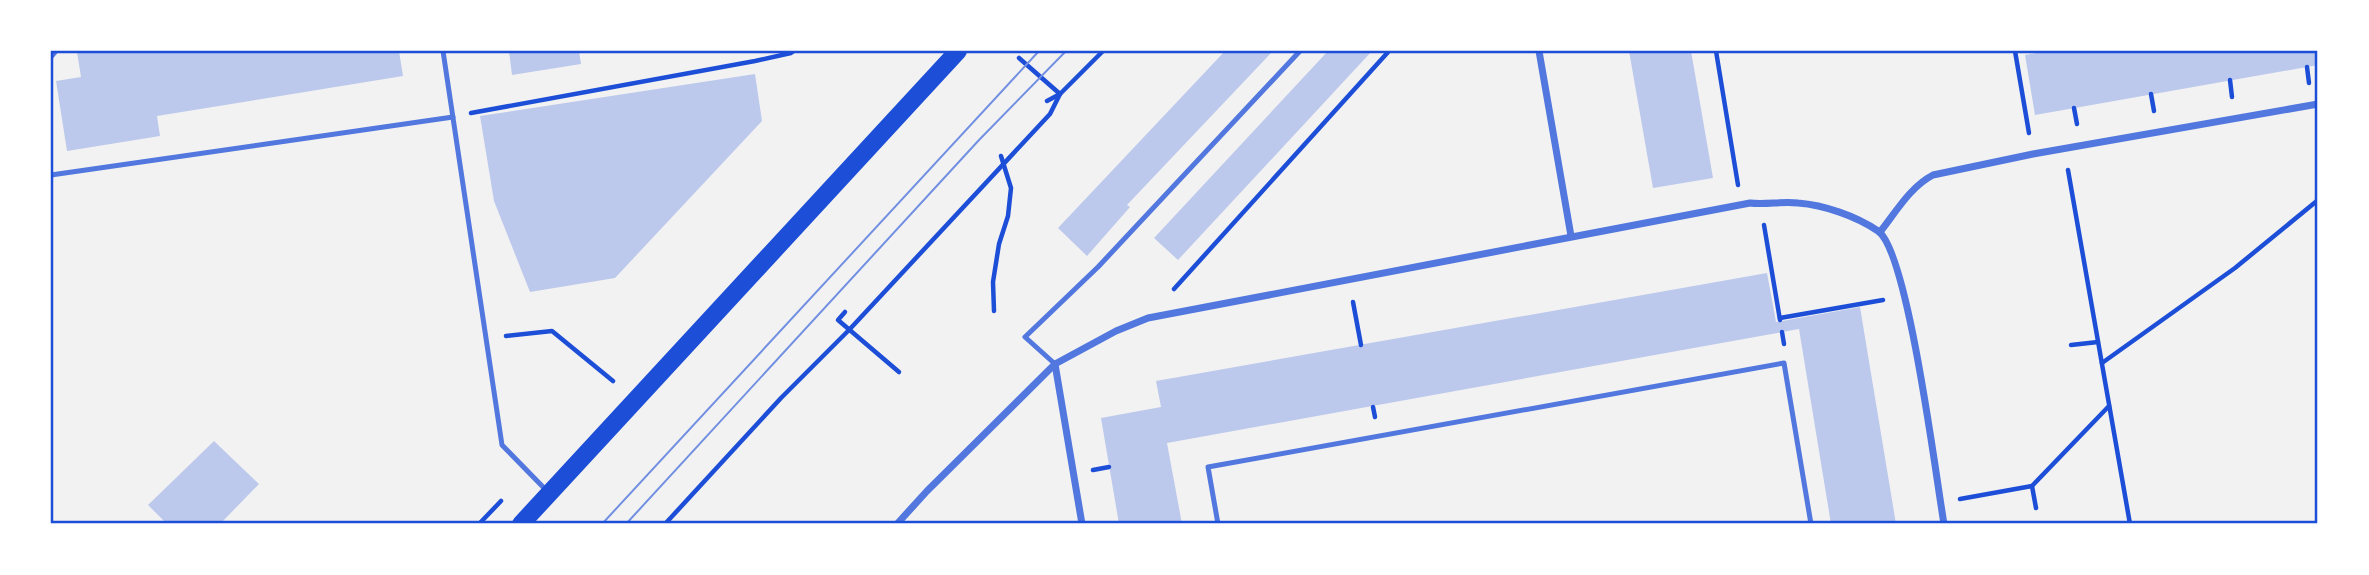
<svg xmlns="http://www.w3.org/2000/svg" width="2369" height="575" viewBox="0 0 2369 575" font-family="'DejaVu Sans',sans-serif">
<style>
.building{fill:#bdc9ec}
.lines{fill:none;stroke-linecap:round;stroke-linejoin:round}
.path{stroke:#1d4ed8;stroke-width:4.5}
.service{stroke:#5277de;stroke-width:5}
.minor{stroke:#5277de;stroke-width:7}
.primary{stroke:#1d4ed8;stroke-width:18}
.tram{stroke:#7290e2;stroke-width:2}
.neatline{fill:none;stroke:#1d4ed8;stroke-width:2.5}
</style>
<rect width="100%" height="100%" fill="#f2f2f2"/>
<g class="building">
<path d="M85,51H399L403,76L157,116L160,136L67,151L56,81L81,77L77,52Z"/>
<path d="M509,51H579L581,64L512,75Z"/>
<path d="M1225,51H1273L1127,205L1130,207L1087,256L1058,228Z"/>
<path d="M1328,51H1372L1178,260L1154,238Z"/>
<path d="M1629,51H1691L1713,178L1653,188Z"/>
<path d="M2048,51H2318V65L2035,115L2025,55Z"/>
<path d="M755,74L762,121L615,278L530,292L494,201L480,116Z"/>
<path d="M1767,273L1776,322L1860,307L1896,524H1831L1799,329L1167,443L1182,524H1119L1101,418L1161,407L1156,381Z"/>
<path d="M214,441L259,484L220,524H167L148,505Z"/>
</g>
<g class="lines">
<g class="path">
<path d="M1716,51L1738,185"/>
<path d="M2015,51L2029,133"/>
<path d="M1019,58L1060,94L1047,101"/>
<path d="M2307,67L2309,83"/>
<path d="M2230,80L2232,97"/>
<path d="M2151,94L2154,111"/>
<path d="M2074,108L2077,124"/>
<path d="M471,113L755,61L791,53L794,51"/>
<path d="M2068,170L2130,524"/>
<path d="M1764,225L1780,320"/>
<path d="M1174,289L1389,51"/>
<path d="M1353,302L1361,345"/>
<path d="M994,311L993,282L999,244L1008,216L1011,188L1001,156"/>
<path d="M845,312L838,320L899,372"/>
<path d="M1780,318L1883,300"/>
<path d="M1782,332L1784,344"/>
<path d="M506,336L552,331L613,381"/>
<path d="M2071,345L2098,342"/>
<path d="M2102,363L2235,268L2318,200"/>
<path d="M1373,407L1375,417"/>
<path d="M1093,470L1109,467"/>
<path d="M1960,499L2032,486"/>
<path d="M2036,508L2032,486L2109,406"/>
<path d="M479,524L501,501"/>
<path d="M665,524L781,398L849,330L1050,114L1060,94L1103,51"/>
</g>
<g class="service">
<path d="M443,51L502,445L547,491"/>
<path d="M51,57L56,51"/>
<path d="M51,175L453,117"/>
<path d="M1055,364L1025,337L1098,267L1300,51"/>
<path d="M1218,524L1208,467L1784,363L1811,524"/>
</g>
<g class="minor">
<path d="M1539,51L1571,236"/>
<path d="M1880,232C1896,212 1910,187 1933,175L2033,154L2318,104"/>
<path d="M1055,364L1082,524"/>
<path d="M897,524L927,491L1055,364L1116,331L1148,318L1750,203C1766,205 1782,201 1798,203C1824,205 1856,216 1878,231C1908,251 1936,478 1944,524"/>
</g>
<path class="primary" d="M521,524L958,51"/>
<g class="tram">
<path d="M602,524L1039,51"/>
<path d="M626,524L979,140L1066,51"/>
</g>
</g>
<rect width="2369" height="575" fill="none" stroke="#ffffff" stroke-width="105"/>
<rect x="52" y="52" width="2264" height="470" class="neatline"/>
</svg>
